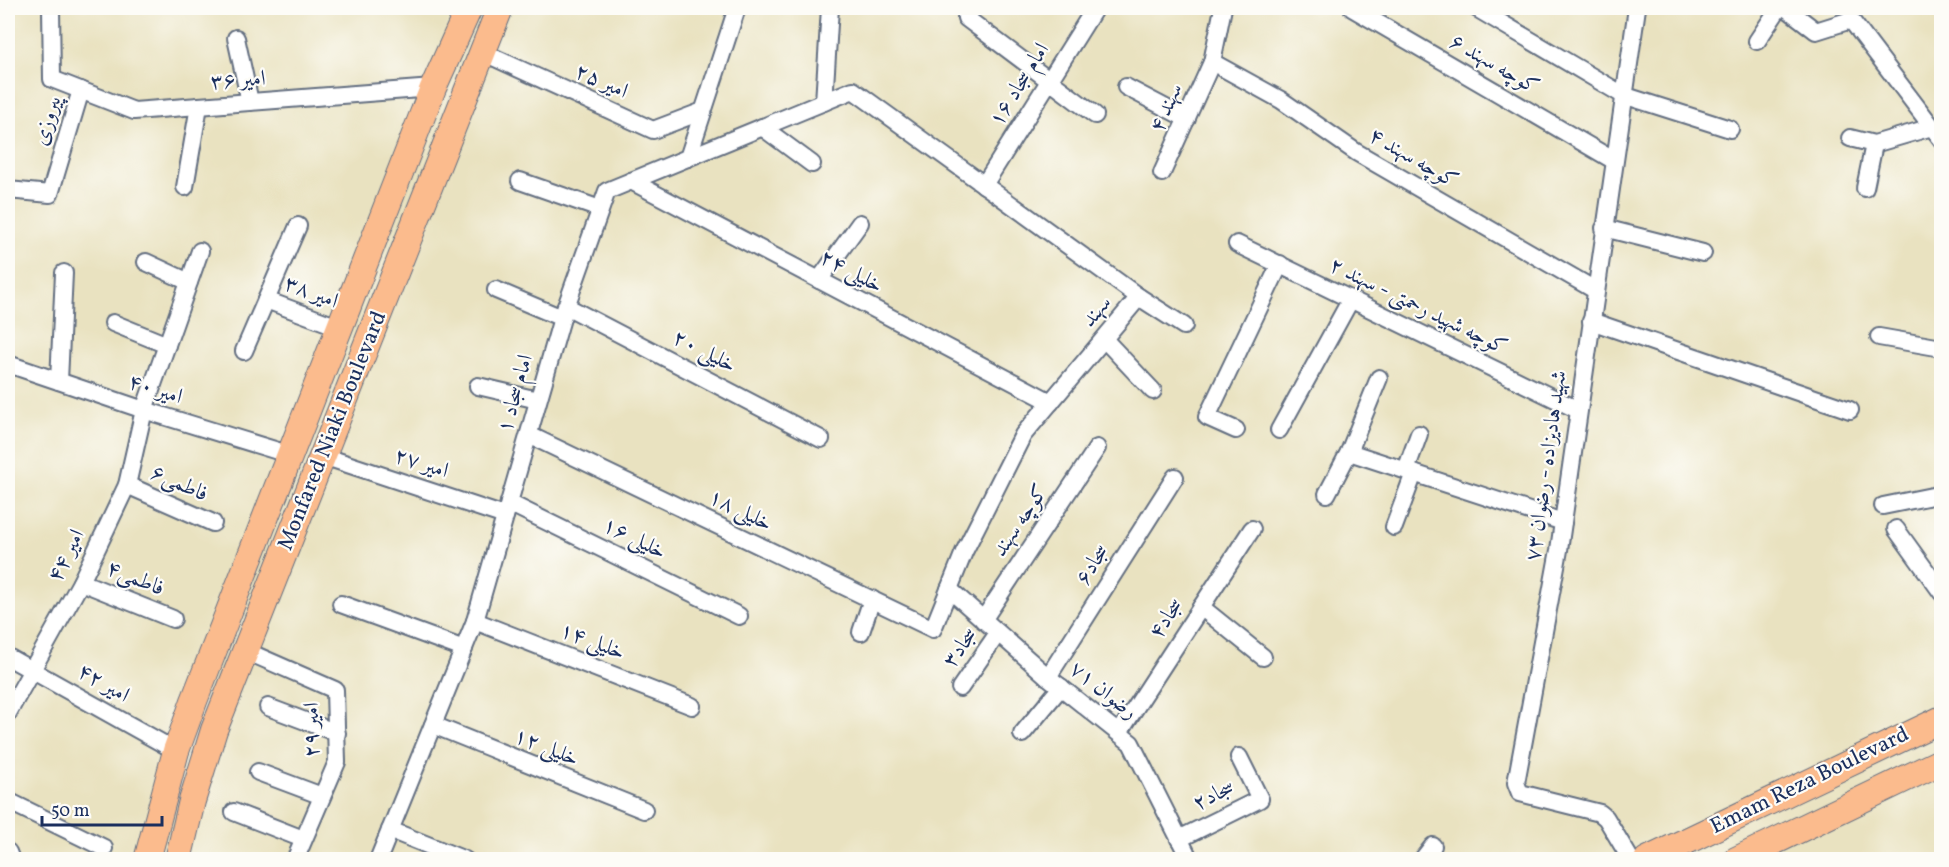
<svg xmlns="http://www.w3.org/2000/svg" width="1949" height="867" viewBox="0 0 1949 867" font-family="Vollkorn,Amiri,serif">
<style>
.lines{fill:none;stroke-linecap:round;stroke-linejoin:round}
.minor-casing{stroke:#636e80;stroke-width:20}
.primary-casing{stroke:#636e80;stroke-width:28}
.minor{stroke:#fff;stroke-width:16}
.primary{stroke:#fbbb8d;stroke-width:26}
.labels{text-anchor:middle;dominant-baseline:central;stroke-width:4.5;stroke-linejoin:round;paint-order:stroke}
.street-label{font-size:22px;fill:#1b2f5e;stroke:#fdfcf7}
</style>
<rect width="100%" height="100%" fill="#fdfcf7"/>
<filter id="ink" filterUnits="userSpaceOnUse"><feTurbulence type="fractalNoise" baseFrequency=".0167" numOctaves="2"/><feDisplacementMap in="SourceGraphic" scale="12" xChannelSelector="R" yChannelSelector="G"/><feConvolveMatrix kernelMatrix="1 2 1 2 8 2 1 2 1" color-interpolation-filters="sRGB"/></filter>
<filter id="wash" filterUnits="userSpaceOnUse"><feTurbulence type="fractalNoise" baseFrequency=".008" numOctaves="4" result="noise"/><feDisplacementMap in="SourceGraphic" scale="24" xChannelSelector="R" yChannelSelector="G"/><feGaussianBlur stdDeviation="1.35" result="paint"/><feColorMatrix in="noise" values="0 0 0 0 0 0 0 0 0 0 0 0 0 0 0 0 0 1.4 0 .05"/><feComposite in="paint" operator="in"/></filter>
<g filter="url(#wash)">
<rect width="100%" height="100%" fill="#e9e2c0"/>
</g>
<g filter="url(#ink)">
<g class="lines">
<g class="minor-casing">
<g id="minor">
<path d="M51,8L52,79L134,111L433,88"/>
<path d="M1352,8L1613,160"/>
<path d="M1476,8L1623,95L1730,129"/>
<path d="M1786,8L1816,31L1851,20L1942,140"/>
<path d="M966,18L1095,115"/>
<path d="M236,38L250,102"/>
<path d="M1757,41L1779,8"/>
<path d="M482,52L653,130L703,111"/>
<path d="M1212,62L1281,100L1356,152L1595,290"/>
<path d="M1126,87L1187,119"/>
<path d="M824,102L830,8"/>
<path d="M762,127L812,164"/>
<path d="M1850,138L1874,144L1932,127"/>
<path d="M688,158L737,8"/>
<path d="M1162,173L1212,62L1223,8"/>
<path d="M520,181L600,209"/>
<path d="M631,181L1051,402"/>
<path d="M984,185L1095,8H1092"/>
<path d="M185,187L199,106"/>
<path d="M1865,188L1874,144"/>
<path d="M8,190L50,194L81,90"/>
<path d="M1604,228L1703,253"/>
<path d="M1237,244L1578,410"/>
<path d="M146,262L189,282"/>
<path d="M819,280L860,223"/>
<path d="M496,290L562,318"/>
<path d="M1139,297L1184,326"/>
<path d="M266,300L341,328"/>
<path d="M566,306L821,439"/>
<path d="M1591,321L1850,410"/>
<path d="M113,323L167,345"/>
<path d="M1879,337L1942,348"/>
<path d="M1104,339L1153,391"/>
<path d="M244,351L298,226"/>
<path d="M8,364L144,410L291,455"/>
<path d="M59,381L64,273"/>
<path d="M478,386L538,400"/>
<path d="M1236,430L1207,417L1280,264"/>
<path d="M1279,430L1351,299"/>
<path d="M1349,452L1563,522"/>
<path d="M323,456L505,516"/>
<path d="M1406,470L1419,434"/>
<path d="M127,485L213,523"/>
<path d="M1327,494L1349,452L1379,378"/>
<path d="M509,503L739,616"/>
<path d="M1883,506L1942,494"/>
<path d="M1394,527L1414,473"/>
<path d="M1896,529L1942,593"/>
<path d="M81,582L173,619"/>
<path d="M949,589L1048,677L1131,743L1190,860"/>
<path d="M341,604L464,649"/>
<path d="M1201,607L1263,657"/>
<path d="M983,620L1097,448"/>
<path d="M475,621L692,706"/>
<path d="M861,632L872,599"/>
<path d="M246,651L335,690L337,762L295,860"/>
<path d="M8,657L176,751"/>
<path d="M1048,677L1175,477"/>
<path d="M960,688L998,633"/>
<path d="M268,707L337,733"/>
<path d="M8,713L81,582L127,485L144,410L200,251"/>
<path d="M433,725L644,810"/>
<path d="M1119,733L1252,529"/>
<path d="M1022,734L1061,687"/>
<path d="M258,772L322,796"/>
<path d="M8,801L104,848"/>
<path d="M234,812L303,839"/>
<path d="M390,830L465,860"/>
<path d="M1179,839L1260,799L1239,757"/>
<path d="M8,852L11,860"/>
<path d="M378,860L475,621L562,318L607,191L853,90L1139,297L1023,435L964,552L933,629L529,435"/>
<path d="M1422,860L1433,846"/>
<path d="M1631,860L1606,818L1600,813L1520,793L1516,783L1559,550L1637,8"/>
</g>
</g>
<g class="primary-casing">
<g id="primary">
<path d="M147,860L176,751L194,701L433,88L469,8"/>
<path d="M178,860L192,801L214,730L500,8"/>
<path d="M1647,860L1942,719"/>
<path d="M1736,860L1942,761"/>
</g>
</g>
<use href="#minor" class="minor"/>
<use href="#primary" class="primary"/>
</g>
</g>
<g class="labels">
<g class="street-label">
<text transform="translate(1494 65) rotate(30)">کوچه سهند ۶</text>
<text transform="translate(238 81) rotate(-4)">امیر ۳۶</text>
<text transform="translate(601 82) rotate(24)">امیر ۲۵</text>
<text transform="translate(1020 85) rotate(-58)">امام سجاد ۱۶</text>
<text transform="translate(1167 108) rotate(-66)">سهند ۴</text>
<text transform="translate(48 121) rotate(-73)">پیروزی</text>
<text transform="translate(1413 159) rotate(30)">کوچه سهند ۴</text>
<text transform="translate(851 272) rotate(28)">خلیلی ۲۴</text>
<text transform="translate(311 293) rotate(21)">امیر ۳۸</text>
<text transform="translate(1418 307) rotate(26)">کوچه شهید رحمتی - سهند ۲</text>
<text transform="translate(1097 312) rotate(-50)">سهند</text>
<text transform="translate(704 352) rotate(27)">خلیلی ۲۰</text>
<text transform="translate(155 390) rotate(18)">امیر ۴۰</text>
<text transform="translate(516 394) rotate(-74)">امام سجاد ۱</text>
<text transform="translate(333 431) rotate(-68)">Monfared Niaki Boulevard</text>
<text transform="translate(421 464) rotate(18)">امیر ۲۷</text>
<text transform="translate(1547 466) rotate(-82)">شهید هادیزاده - رضوان ۷۳</text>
<text transform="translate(179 484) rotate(24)">فاطمی۶</text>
<text transform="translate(740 511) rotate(26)">خلیلی ۱۸</text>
<text transform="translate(1021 521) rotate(-56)">كوچه سهند</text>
<text transform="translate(634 539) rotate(26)">خلیلی ۱۶</text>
<text transform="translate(67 556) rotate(-63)">امیر ۴۴</text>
<text transform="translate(1093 565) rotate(-58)">سجاد۶</text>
<text transform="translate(135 579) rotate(22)">فاطمی۴</text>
<text transform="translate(1167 619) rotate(-57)">سجاد۴</text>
<text transform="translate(592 642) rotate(21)">خلیلی ۱۴</text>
<text transform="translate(961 648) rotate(-55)">سجاد۳</text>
<text transform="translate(103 684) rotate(30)">امیر ۴۲</text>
<text transform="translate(1103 691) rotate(38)">رضوان ۷۱</text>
<text transform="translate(312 730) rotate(-90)">امیر ۲۹</text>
<text transform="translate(546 748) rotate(22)">خلیلی ۱۲</text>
<text transform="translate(1810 781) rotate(-26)">Emam Reza Boulevard</text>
<text transform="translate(1214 796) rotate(-26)">سجاد۲</text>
</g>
</g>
<rect width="1949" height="867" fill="none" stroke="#fdfcf7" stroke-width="30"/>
<path d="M42 816v9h120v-9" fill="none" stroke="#1b2f5e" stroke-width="3"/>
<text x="51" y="816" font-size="18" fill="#1b2f5e" stroke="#fdfcf7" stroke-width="4.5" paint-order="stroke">50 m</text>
</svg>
